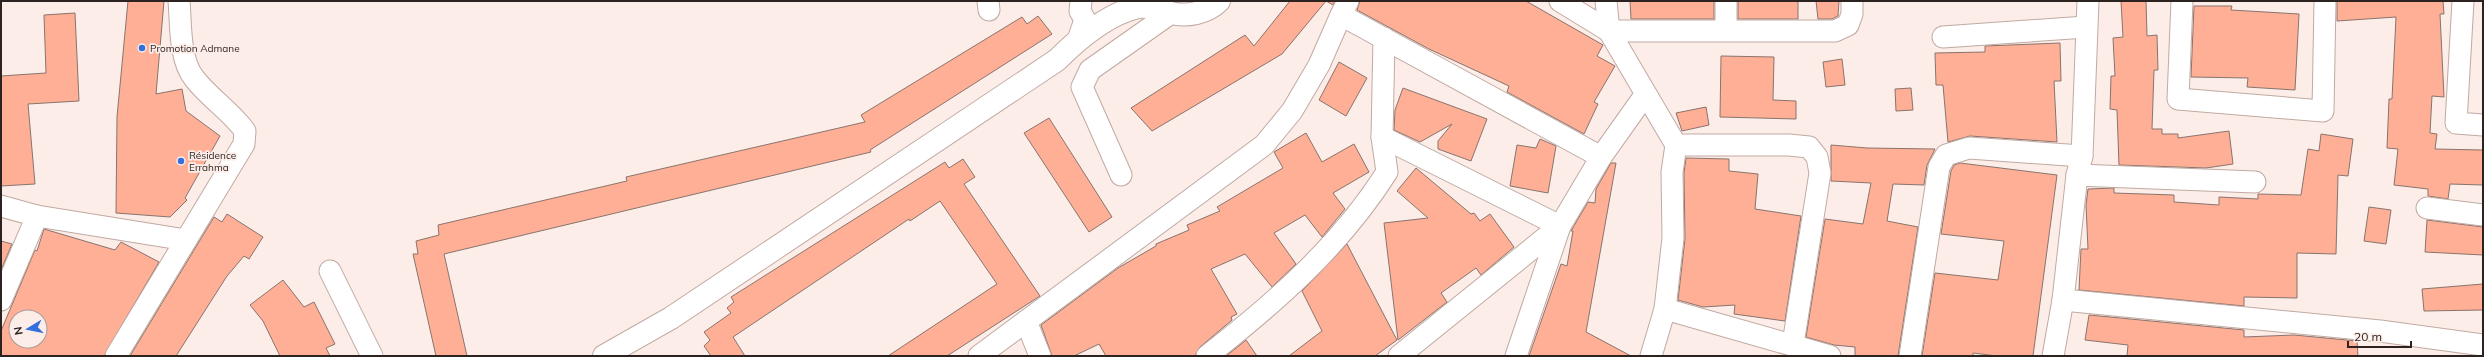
<svg xmlns="http://www.w3.org/2000/svg" width="2484" height="357" viewBox="0 0 2484 357" font-family="Mulish,sans-serif">
<style>
.building{fill:#feaf96;stroke:#89746d;fill-rule:evenodd}
.lines{fill:none;stroke-linecap:round;stroke-linejoin:round}
.minor-casing{stroke:#c1aaa2;stroke-width:23}
.tertiary-casing{stroke:#c1aaa2;stroke-width:24}
.minor{stroke:#fff;stroke-width:21}
.tertiary{stroke:#fff;stroke-width:22}
.poi-dot{fill:#336fdd;stroke:#fcede8;stroke-width:1.5}
.labels{text-anchor:middle;dominant-baseline:central;stroke-width:3.5;stroke-linejoin:round;paint-order:stroke}
.poi-label{font-size:10px;fill:#2c2320;stroke:#fcede8;text-anchor:start}
</style>
<rect width="100%" height="100%" fill="#fcede8"/>
<g class="building">
<path d="M128,1H164L156,94L182,89L186,111L220,136L185,198L187,200L170,217L116,213L117,117Z"/>
<path d="M1290,1H1335L1333,5L1326,1L1282,54L1152,131L1131,108L1245,35L1254,46Z"/>
<path d="M1360,1H1526L1603,45L1597,56L1615,66L1594,102L1598,104L1584,134L1507,92L1509,86L1429,49L1357,10Z"/>
<path d="M1630,1H1714V19H1631Z"/>
<rect x="1738" y="1" width="60" height="18"/>
<path d="M1816,1H1839L1838,16L1832,19H1818Z"/>
<path d="M2121,1H2146L2147,36L2157,35L2158,70H2154L2152,129H2162V134H2178V138L2229,131L2233,164L2206,168L2119,165L2117,110L2110,109L2111,76H2115L2113,38L2123,37Z"/>
<path d="M2337,1H2443L2444,14H2440L2444,97L2432,96L2430,133L2437,134L2435,149L2483,150V185L2450,184L2448,199L2428,196V189L2394,185L2398,149L2387,148L2389,99H2392L2396,17L2337,21Z"/>
<path d="M2194,6H2232L2231,10L2299,14L2295,90L2247,87L2248,78L2191,77Z"/>
<path d="M75,13L79,101L28,104L35,184L1,186V76L46,73L44,15Z"/>
<path d="M1038,16L1052,34L870,150L871,152L444,254L467,356H436L413,254H418L416,241L439,235L438,225L627,181L626,177L865,122L861,115L1022,17L1027,24Z"/>
<path d="M2060,43L2061,81H2054L2057,142L1970,136L1948,142L1943,85H1936L1935,53L1985,52V46Z"/>
<path d="M1721,56L1774,57L1773,100L1796,101V119L1720,117Z"/>
<path d="M1842,59L1845,85L1826,87L1823,62Z"/>
<path d="M1339,62L1367,78L1346,116L1319,100Z"/>
<path d="M1403,88L1487,119L1471,161L1438,149V141L1452,124L1420,142L1394,130L1395,110Z"/>
<path d="M1911,88L1913,110L1896,111L1895,89Z"/>
<path d="M1706,107L1709,125L1682,131L1676,113Z"/>
<path d="M1049,118L1112,217L1089,232L1024,133Z"/>
<path d="M1306,133L1322,162L1354,144L1369,172L1333,193L1345,209L1322,237L1305,215L1274,233L1296,264L1272,287L1245,254L1211,269L1237,314L1231,317L1232,320L1200,347L1195,356H1106L1099,344L1074,356H1052L1041,325L1118,268L1156,246V244L1189,230L1187,225L1220,211L1217,207L1283,168L1274,152Z"/>
<path d="M2321,134L2353,139L2348,176L2338,175L2336,254L2297,253V298L2244,297V306L2079,290L2081,249H2088L2086,205L2088,189L2114,188V193L2174,195V202L2219,205V197L2258,199V194L2301,195L2308,149L2319,151Z"/>
<path d="M1540,139L1556,146L1548,193L1510,186L1517,145L1536,148Z"/>
<path d="M1831,145L1867,148L1935,149L1927,165L1924,185L1893,184L1887,221L1918,227L1898,356H1855V347L1834,345L1806,337L1825,219L1863,224L1871,183L1831,181Z"/>
<path d="M1686,158L1729,159V171L1758,174L1755,209L1801,216L1785,321L1734,314L1735,305L1703,307L1678,300L1685,239L1684,173Z"/>
<path d="M963,159L975,177L964,184L1040,296L947,356H888L997,284L940,201L910,221L909,219L733,337L745,356H711L704,346L710,340L704,332L731,313L727,308L734,302L731,297L945,162L949,168Z"/>
<path d="M1611,163H1616L1586,332L1631,356H1529L1561,264L1567,266L1573,231H1571L1588,202L1595,203L1596,189Z"/>
<path d="M1960,163L2057,175L2033,356H1997L1973,353V356H1922L1935,273L1998,280L2004,241L1941,234L1951,171L1954,165Z"/>
<path d="M1416,168L1471,214L1474,213L1480,221L1490,214L1514,247L1481,275L1476,268L1441,293L1447,302L1398,340L1384,223L1428,218L1397,191Z"/>
<path d="M2369,207L2391,210L2386,244L2364,241Z"/>
<path d="M227,214L263,237L249,259L244,256L227,276L176,356H130L214,217L222,222Z"/>
<path d="M2427,220L2483,227V255L2425,252Z"/>
<path d="M44,229L115,250L121,242L159,262L104,356H1V331L35,250L37,251ZM16,317H40V341H16Z"/>
<path d="M1,241L12,244L1,270Z"/>
<path d="M1347,244L1397,340L1375,356H1289L1322,331L1302,291Z"/>
<path d="M283,280L304,307L314,302L335,344L326,348L330,356H280L263,321L250,305Z"/>
<path d="M2483,284V310L2424,311L2422,289Z"/>
<path d="M2089,315L2244,330V337L2294,335L2357,341L2358,356H2127L2128,345L2085,340Z"/>
<path d="M1246,340L1257,356H1226L1240,345Z"/>
</g>
<g class="lines">
<g class="minor-casing">
<g id="minor">
<path d="M988,1L989,10"/>
<path d="M1348,1L1341,15L1601,157L1645,95"/>
<path d="M1560,1L1609,31H1835L1848,25L1852,14V1"/>
<path d="M1606,1L1609,31L1676,145L1672,172L1673,238L1665,309L1651,356"/>
<path d="M1726,1V29"/>
<path d="M2182,1L2178,99L2323,111L2325,1"/>
<path d="M2463,1L2456,123L2483,125"/>
<path d="M1079,37L1085,20L1080,11L1081,1"/>
<path d="M1943,37L2086,27"/>
<path d="M1382,137L1560,226L1399,356"/>
<path d="M1676,145H1789L1809,147L1817,157L1820,173L1793,344"/>
<path d="M1121,175L1082,87L1090,70L1171,13"/>
<path d="M2077,175L2255,182"/>
<path d="M1,206L37,216L186,240"/>
<path d="M2427,208L2483,215"/>
<path d="M330,271L372,356"/>
<path d="M1,300L37,216"/>
<path d="M2063,300L2380,331L2483,345"/>
<path d="M1665,309L1830,356"/>
<path d="M1026,321L1040,356"/>
<path d="M116,356L244,144L245,131C231,111 209,98 194,78C179,59 181,24 179,1"/>
<path d="M979,356L1264,145L1292,111L1319,65L1341,15"/>
<path d="M1207,356C1275,303 1341,245 1387,172L1382,137L1384,38"/>
<path d="M1516,356L1560,226L1601,157"/>
<path d="M1910,356L1939,167L1946,155L1969,148L2082,156"/>
<path d="M2053,356L2063,300L2077,175L2082,156L2088,1"/>
</g>
</g>
<g class="tertiary-casing">
<path id="tertiary" d="M604,356L671,318L1057,60C1079,38 1107,14 1138,7C1150,5 1160,10 1171,13C1187,17 1207,13 1219,1"/>
</g>
<use href="#minor" class="minor"/>
<use href="#tertiary" class="tertiary"/>
</g>
<g class="poi-dot">
<circle cx="142" cy="48" r="4"/>
<circle cx="181" cy="161" r="4"/>
</g>
<g class="labels">
<g class="poi-label">
<text x="150" y="48">Promotion Admane</text>
<text x="189" y="155">Résidence<tspan x="189" dy="12">Errahma</tspan></text>
</g>
</g>
<rect width="2484" height="357" fill="none" stroke="#2c2320" stroke-width="4"/>
<g transform="translate(28 329) rotate(260)"><circle r="19" fill="#fcede8" stroke="#a99c98"/>
<path d="M0-3L7 15L0 10L-7 15Z" fill="#336fdd"/>
<text y="-6" font-size="11" font-weight="bold" text-anchor="middle" fill="#2c2320">N</text>
</g>
<path d="M2348 341v6h63v-6" fill="none" stroke="#2c2320" stroke-width="2"/>
<text x="2354" y="341" font-size="12" fill="#2c2320" stroke="#fcede8" stroke-width="3" paint-order="stroke">20 m</text>
</svg>
